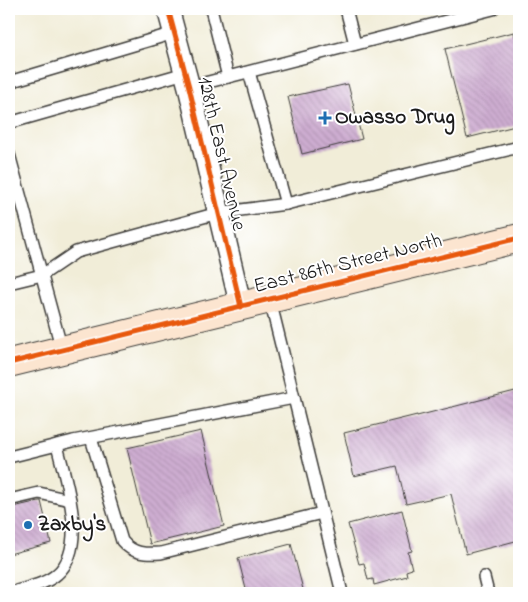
<svg xmlns="http://www.w3.org/2000/svg" width="528" height="602" viewBox="0 0 528 602" font-family="'Indie Flower',sans-serif">
<style>
.building{fill:url(#building-back-hatch)}
.lines{fill:none;stroke-linecap:round;stroke-linejoin:round}
.service-casing{stroke:#3c3b38;stroke-width:14}
.minor-casing{stroke:#3c3b38;stroke-width:24}
.secondary-casing{stroke:#3c3b38;stroke-width:30}
.service{stroke:#fff;stroke-width:11}
.minor{stroke:#fff;stroke-width:21}
.secondary{stroke:#fce5d0;stroke-width:28}
.cycleway-casing{stroke:#fff;stroke-width:8}
.cycleway{stroke:#e8590c;stroke-width:5}
.poi-dot{fill:#1f6fb2;stroke:#fff;stroke-width:2}
.labels{text-anchor:middle;dominant-baseline:central;stroke-width:4;stroke-linejoin:round;paint-order:stroke}
.poi-label{font-size:21px;font-weight:bold;fill:#1c1c1c;stroke:#fff;text-anchor:start}
.street-label{font-size:21px;fill:#1c1c1c;stroke:#fff}
</style>
<defs>
<pattern id="building-back-hatch" width="6" height="6" patternUnits="userSpaceOnUse" patternTransform="scale(1.25)"><rect width="6" height="6" fill="#ceadd1"/><path d="M-1 5l2 2M0 0l6 6M5-1l2 2" fill="none" stroke="#b094b3"/></pattern>
</defs>
<rect width="100%" height="100%" fill="#fff"/>
<filter id="ink" filterUnits="userSpaceOnUse"><feTurbulence type="fractalNoise" baseFrequency=".02" numOctaves="2"/><feDisplacementMap in="SourceGraphic" scale="10" xChannelSelector="R" yChannelSelector="G"/><feConvolveMatrix kernelMatrix="1 2 1 2 8 2 1 2 1" color-interpolation-filters="sRGB"/></filter>
<filter id="wash" filterUnits="userSpaceOnUse"><feTurbulence type="fractalNoise" baseFrequency=".0096" numOctaves="4" result="noise"/><feDisplacementMap in="SourceGraphic" scale="20" xChannelSelector="R" yChannelSelector="G"/><feGaussianBlur stdDeviation="1.12" result="paint"/><feColorMatrix in="noise" values="0 0 0 0 0 0 0 0 0 0 0 0 0 0 0 0 0 1.4 0 .05"/><feComposite in="paint" operator="in"/></filter>
<g filter="url(#wash)">
<rect width="100%" height="100%" fill="#f1edd8"/>
<g id="blocks">
<g class="building">
<path d="M514,32L519,53V125L467,138L445,49Z"/>
<path d="M348,84L362,139L302,154L288,97Z"/>
<path d="M519,390V540L466,554L451,494L406,504L397,466L354,476L344,433L417,415V416Z"/>
<path d="M201,431L224,526L150,544L127,448Z"/>
<path d="M39,501H41L51,543L9,554V508Z"/>
<path d="M402,510L412,551L408,552L412,569L406,571L407,576L374,585L373,579L368,580L364,563L359,564L348,524Z"/>
<path d="M291,544L304,593H247L238,558Z"/>
</g>
</g>
</g>
<g filter="url(#ink)">
<use href="#blocks" fill-opacity="0" stroke="#3c3b38" stroke-width="1"/>
<g class="lines">
<g class="service-casing">
<g id="service">
<path d="M211,9L228,77"/>
<path d="M346,9L355,44"/>
<path d="M249,72L286,204"/>
<path d="M9,82L174,33"/>
<path d="M189,87L493,9"/>
<path d="M9,123L185,73"/>
<path d="M9,154L62,350"/>
<path d="M9,283L42,275L76,252L218,213L286,204L519,147"/>
<path d="M270,300L342,593"/>
<path d="M91,438L122,541C133,554 145,554 161,553L322,513"/>
<path d="M9,457L73,441L294,398"/>
<path d="M9,500L39,493L70,500"/>
<path d="M484,577L488,593"/>
<path d="M10,593C24,588 45,585 57,574C89,546 65,480 57,445"/>
</g>
</g>
<g class="minor-casing">
<path id="minor" d="M168,9L189,87L241,307"/>
</g>
<g class="secondary-casing">
<path id="secondary" d="M9,363L519,238"/>
</g>
<use href="#service" class="service"/>
<use href="#minor" class="minor"/>
<use href="#secondary" class="secondary"/>
<g class="cycleway-casing">
<g id="cycleway">
<path d="M168,9L189,87L241,307"/>
<path d="M9,363L519,238"/>
</g>
</g>
<use href="#cycleway" class="cycleway"/>
</g>
</g>
<g class="poi-dot">
<path d="M322.5 110.5h5v5h5v5h-5v5h-5v-5h-5v-5h5z"/>
<circle cx="28" cy="525" r="5"/>
</g>
<g class="labels">
<g class="poi-label">
<text x="335" y="118">Owasso Drug</text>
<text x="38" y="525">Zaxby's</text>
</g>
<g class="street-label">
<text transform="translate(221 154) rotate(77)">128th East Avenue</text>
<text transform="translate(348 264) rotate(-14)">East 86th Street North</text>
</g>
</g>
<rect width="528" height="602" fill="none" stroke="#fff" stroke-width="30"/>
</svg>
